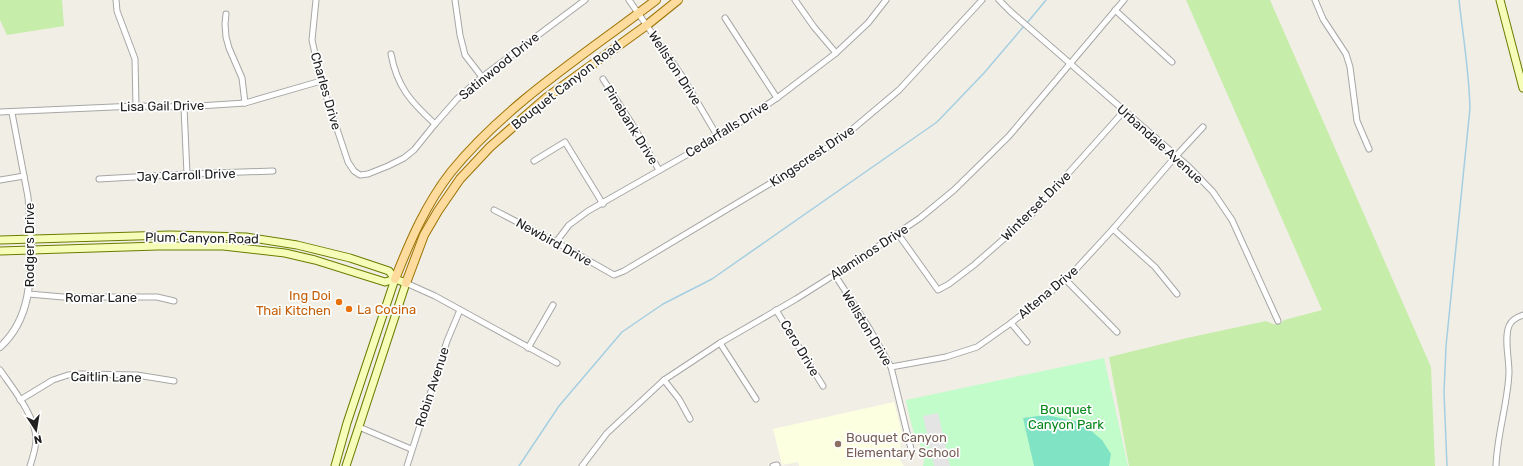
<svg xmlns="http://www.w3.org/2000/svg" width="1523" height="466" viewBox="0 0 1523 466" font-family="Rubik,sans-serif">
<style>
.education{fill:#fdffe1}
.grass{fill:#c7edaa}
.park{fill:#c2fcca}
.pitch{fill:#80e4c4}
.parking{fill:#e4e4e4}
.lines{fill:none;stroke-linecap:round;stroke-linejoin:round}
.stream{stroke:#a5cfe1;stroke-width:1.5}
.minor-casing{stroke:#a7a7a7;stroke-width:7}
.tertiary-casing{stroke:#a7a7a7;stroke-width:8}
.secondary-casing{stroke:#697e00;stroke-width:9}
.primary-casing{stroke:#9c7200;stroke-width:10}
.minor{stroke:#fff;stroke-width:5}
.tertiary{stroke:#fff;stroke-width:6}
.secondary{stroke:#f5fdb8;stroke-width:7}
.primary{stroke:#ffdb9d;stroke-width:8}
.food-dot{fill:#e8710a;stroke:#fff;stroke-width:1.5}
.education-dot{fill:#8d6e63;stroke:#fff;stroke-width:1.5}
.labels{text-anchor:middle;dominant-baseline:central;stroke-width:3.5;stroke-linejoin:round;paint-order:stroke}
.street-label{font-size:13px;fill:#202020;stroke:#fff}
.food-label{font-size:13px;fill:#c56008;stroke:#fff;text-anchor:end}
.park-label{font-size:13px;fill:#068718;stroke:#fff}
.education-label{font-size:13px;fill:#785e54;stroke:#fff;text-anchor:start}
</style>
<rect width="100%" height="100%" fill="#f1eee6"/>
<path class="education" d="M894,402L902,433L899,455L900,460L904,466H799L798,462L782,465L773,429Z"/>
<g class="grass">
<path d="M0,0H62L64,26L7,35L0,20Z"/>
<path d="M1186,0H1270L1431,367L1435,466H1129L1109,357L1187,338L1266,321C1273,324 1279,327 1284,320L1322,310Z"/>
</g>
<path class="park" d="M1104,358L1128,466H923C927,446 920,449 914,434C911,423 908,412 906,400Z"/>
<path class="pitch" d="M1046,415L1075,421L1089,429L1102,440L1111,454L1109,466H1034L1023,418Z"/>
<path class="parking" d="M938,413L950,466H934L923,416Z"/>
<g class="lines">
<g class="stream">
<path d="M1027,23L1046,0"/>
<path d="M519,466L559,406L622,332L663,304L712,279L937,122L984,73L1024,26"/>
<path d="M1447,466L1444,392L1446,346L1470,108C1469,71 1463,36 1459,0"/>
</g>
<g class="minor-casing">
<g id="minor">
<path d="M116,0L117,11L135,59L136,106"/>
<path d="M316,0L312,40L321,81L348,162L354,171L360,175L368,174L388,166L404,158L414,150L435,124L457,99L482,77L585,0"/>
<path d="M455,0L460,35L465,55L482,77"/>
<path d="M629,0L682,76L718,137"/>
<path d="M795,0L814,27L836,53"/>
<path d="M999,0L1011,12L1189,167L1213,192L1232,220L1278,321"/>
<path d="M1315,0L1323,19L1346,54L1350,67L1357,121L1369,149"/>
<path d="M1115,10L1172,62"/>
<path d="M226,14L225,24L226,37L229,48L242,78L245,103"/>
<path d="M725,18L777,98"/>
<path d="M391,54C397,87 411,102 435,124"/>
<path d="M603,79L632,124L659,170"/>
<path d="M184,107L187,174"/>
<path d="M0,112L136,106L184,107L245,103L321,81"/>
<path d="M12,113L28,197L31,239"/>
<path d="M534,161L565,142L603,204"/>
<path d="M99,179L187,174L273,171"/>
<path d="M0,180L24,176"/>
<path d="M494,210L556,242L614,275L624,271L796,168L842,138L899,90L982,0"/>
<path d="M1113,229L1155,267L1177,294"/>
<path d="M898,234L938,290L949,284L974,265L1031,215L1124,111"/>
<path d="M556,242L569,225L588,211L718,137L777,98L836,53L868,23L886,0"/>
<path d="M835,275L869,328L891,367L912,453"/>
<path d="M1066,280L1117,332"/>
<path d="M406,283L435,296L557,363"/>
<path d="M29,294L63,297H157L174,301"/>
<path d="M776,310L823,386"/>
<path d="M1011,323L1027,342"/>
<path d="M720,343L756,399"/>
<path d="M528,348L553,305"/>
<path d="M891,367L946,357L977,347L1011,323L1066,280L1113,229L1176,156L1203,127"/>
<path d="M0,370C13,389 35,415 36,439C36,448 33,457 30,466"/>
<path d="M664,380L679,399L690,419"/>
<path d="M20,400L53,380L68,375L81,374L137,375L174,381"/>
<path d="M359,427L411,449"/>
<path d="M407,466L447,341L460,310"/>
<path d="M582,466L607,433L664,380L720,343L796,299L861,258L920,218L954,190L1009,136L1124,0"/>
<path d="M773,466L777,465"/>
<path d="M1496,466C1497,434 1508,403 1509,372C1509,358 1504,338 1509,326C1511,320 1517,317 1523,315"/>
</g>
</g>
<g class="tertiary-casing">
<path id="tertiary" d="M0,347C31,319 31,278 31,239"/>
</g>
<g class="secondary-casing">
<g id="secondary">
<path d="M1500,0L1523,88"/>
<path d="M0,240L170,235L246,237L297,245L350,258L389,271L395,279L406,283L346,466"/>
<path d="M0,251L158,246H223L285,253L315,260L385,282L395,279"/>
<path d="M335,466L347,423L395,279"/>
</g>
</g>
<g class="primary-casing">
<g id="primary">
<path d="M395,279C410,241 426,204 451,172C506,104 587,53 656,0"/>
<path d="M406,283L424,235L438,211L460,179L490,147L546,98L647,25L678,0"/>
</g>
</g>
<use href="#minor" class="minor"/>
<use href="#tertiary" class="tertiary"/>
<use href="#secondary" class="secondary"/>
<use href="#primary" class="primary"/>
</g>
<g class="food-dot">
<circle cx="339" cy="302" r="4"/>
<circle cx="349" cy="309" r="4"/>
</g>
<circle class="education-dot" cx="838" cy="444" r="4"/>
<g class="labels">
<g class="street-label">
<text transform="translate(499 66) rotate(-39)">Satinwood Drive</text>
<text transform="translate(675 68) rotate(57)">Wellston Drive</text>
<text transform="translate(566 85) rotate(-38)">Bouquet Canyon Road</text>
<text transform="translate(326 91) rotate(74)">Charles Drive</text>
<text transform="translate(162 106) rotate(-1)">Lisa Gail Drive</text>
<text transform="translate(631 125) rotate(58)">Pinebank Drive</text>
<text transform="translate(727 129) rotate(-32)">Cedarfalls Drive</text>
<text transform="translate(1160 144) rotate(42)">Urbandale Avenue</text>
<text transform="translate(812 156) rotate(-34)">Kingscrest Drive</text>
<text transform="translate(186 175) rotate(-2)">Jay Carroll Drive</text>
<text transform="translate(1036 206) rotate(-45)">Winterset Drive</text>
<text transform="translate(202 238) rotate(1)">Plum Canyon Road</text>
<text transform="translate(554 242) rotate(29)">Newbird Drive</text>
<text transform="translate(29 245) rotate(-90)">Rodgers Drive</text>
<text transform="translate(869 252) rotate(-33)">Alaminos Drive</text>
<text transform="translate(1048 292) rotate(-40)">Altena Drive</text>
<text x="101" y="297">Romar Lane</text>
<text transform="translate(867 328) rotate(59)">Wellston Drive</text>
<text transform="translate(800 348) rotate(59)">Cero Drive</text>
<text transform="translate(106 377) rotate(1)">Caitlin Lane</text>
<text transform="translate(432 387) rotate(-72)">Robin Avenue</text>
</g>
<g class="food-label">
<text x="331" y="295">Ing Doi<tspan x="331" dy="15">Thai Kitchen</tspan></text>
<text x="357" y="309" text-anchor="start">La Cocina</text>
</g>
<g class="park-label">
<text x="1066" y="409">Bouquet<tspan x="1066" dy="15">Canyon Park</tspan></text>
</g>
<g class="education-label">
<text x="846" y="437">Bouquet Canyon<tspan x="846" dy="15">Elementary School</tspan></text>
</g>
</g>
<g transform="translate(36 430) rotate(168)" stroke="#ffffff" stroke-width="3" paint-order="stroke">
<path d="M0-3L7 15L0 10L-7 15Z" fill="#202020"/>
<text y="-6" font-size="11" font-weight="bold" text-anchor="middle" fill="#202020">N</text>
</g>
</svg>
